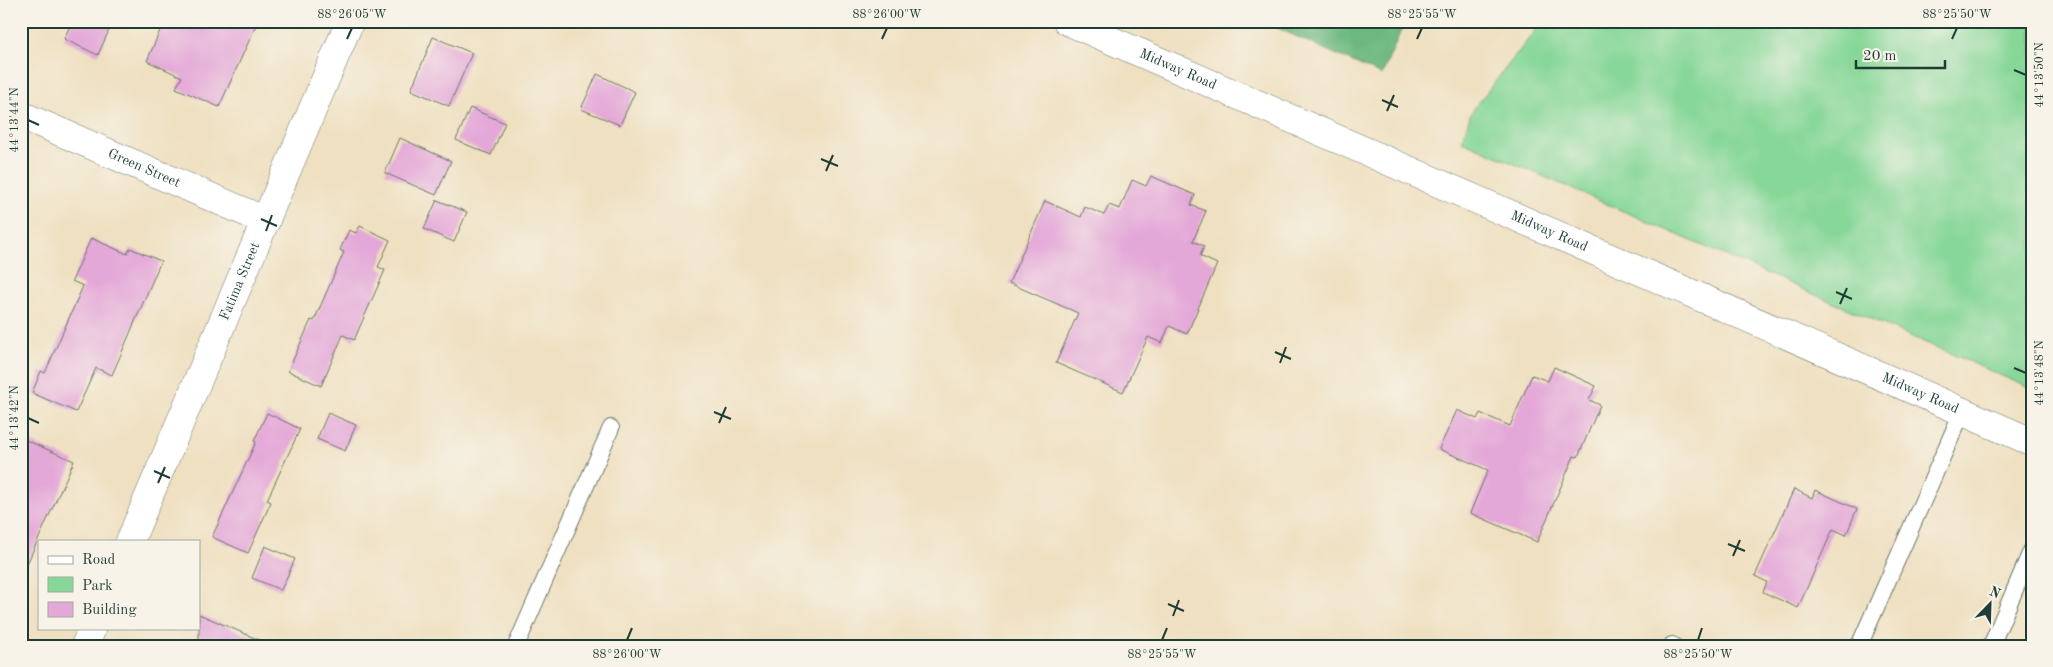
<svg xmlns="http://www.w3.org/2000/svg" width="2053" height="667" viewBox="0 0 2053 667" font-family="'Old Standard TT',serif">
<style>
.green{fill:#86d798;stroke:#528a66}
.forest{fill:#6cb880;stroke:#467a5a}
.building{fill:#e4a8d8}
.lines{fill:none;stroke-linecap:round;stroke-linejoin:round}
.lane-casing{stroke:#687665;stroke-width:18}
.street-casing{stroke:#687665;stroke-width:29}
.secondary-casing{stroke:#687665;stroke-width:29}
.lane{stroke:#fff;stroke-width:16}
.street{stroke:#fff;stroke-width:28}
.secondary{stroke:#fff;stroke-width:28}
.ticks{fill:none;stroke:#1f3d34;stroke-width:2}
.labels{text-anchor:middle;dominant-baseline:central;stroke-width:5;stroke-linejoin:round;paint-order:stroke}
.street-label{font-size:14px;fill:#1f3d34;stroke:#f7f3e8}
.neatline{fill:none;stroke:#1f3d34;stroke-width:2}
.ticks-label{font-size:12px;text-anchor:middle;fill:#1f3d34}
</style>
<rect width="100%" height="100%" fill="#f7f3e8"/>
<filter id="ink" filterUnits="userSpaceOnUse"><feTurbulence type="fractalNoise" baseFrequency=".02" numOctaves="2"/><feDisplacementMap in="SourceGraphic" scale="10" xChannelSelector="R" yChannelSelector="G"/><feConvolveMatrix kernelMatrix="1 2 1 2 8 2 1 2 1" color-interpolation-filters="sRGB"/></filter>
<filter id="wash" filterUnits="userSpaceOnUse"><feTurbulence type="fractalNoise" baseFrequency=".0096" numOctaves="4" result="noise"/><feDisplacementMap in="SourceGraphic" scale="20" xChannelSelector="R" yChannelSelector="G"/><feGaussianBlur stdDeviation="1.12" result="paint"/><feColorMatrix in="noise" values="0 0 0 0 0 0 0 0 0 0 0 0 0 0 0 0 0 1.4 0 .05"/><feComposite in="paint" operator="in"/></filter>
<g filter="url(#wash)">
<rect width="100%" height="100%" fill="#efe0c1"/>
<path class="green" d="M1543,21H2032V389L1462,141L1470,116L1476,106Z"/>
<path class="forest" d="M1262,21H1405L1382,75Z"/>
<g id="blocks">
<g class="building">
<path d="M72,21H113L98,55L64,39Z"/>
<path d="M164,21H258L219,107L176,88L182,77L147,61Z"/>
<path d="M433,37L472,53L449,106L411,90Z"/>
<path d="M597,74L635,92L620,125L581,109Z"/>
<path d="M470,108L505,123L491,155L456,140Z"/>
<path d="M400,138L451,161L436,195L385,173Z"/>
<path d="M1151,176L1195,195L1191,205L1206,211L1193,241L1204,246L1200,256L1217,264L1187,334L1169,326L1162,343L1148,337L1123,392L1056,363L1078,313L1009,283L1045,201L1081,217L1085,207L1104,215L1109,205L1120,209L1132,180L1146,186Z"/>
<path d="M437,200L467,212L454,242L424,229Z"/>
<path d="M360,226L390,240L378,267L385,270L354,340L343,335L321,386L288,371L311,320L314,321L344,252L340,250L349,230L356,233Z"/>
<path d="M91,238L127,254L130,248L161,261L112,375L96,368L76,412L32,393L41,371L45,373L83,286L72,281Z"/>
<path d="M1554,367L1596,386L1589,400L1600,405L1578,457L1574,456L1537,542L1470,513L1488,470L1439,449L1457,410L1477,419L1480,413L1510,426L1532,375L1548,381Z"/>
<path d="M267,413L300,429L267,500L271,502L248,553L212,537L256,442L254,441Z"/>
<path d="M328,413L356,425L345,451L317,439Z"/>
<path d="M21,438L74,461L21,577Z"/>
<path d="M1794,489L1812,498L1815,490L1857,509L1846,535L1833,529L1798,608L1763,592L1767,582L1755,576Z"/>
<path d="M265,546L295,559L281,590L252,578Z"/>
<path d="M199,614L273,646H199Z"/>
</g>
</g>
</g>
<g filter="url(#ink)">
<use href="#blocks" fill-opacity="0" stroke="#687665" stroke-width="1"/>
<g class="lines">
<g class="lane-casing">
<g id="lane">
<path d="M1672,645L1674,646"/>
<path d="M516,646L611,428"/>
<path d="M1859,646L1962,412"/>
<path d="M1991,646L2032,549"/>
</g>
</g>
<g class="street-casing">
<g id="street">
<path id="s1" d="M21,115L266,221"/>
<path id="s2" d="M130,541L350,21"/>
<path d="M85,646L92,628"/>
</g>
</g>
<g class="secondary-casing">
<g id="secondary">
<path id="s3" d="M1067,21L2032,442"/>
</g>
</g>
<use href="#lane" class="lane"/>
<use href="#street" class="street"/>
<use href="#secondary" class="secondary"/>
</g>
</g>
<path class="ticks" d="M347,39L352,28M882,39L887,28M1417,39L1422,28M1952,39L1957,28M2014,70L2026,75M1382,100L1398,107M1387,111L1394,95M28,120L39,125M821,159L838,166M826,171L833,155M261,219L277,226M266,231L272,215M1836,292L1852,299M1840,304L1847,288M1275,352L1291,359M1280,363L1286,347M2014,368L2026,373M714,412L731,419M28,418L39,423M719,423L726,407M154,471L170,478M158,483L165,467M1728,544L1745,551M1733,556L1740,540M1168,604L1184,611M1173,616L1179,600M627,640L632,628M1162,640L1167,628M1698,640L1702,628"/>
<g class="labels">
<g class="street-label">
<text stroke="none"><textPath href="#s3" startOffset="121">Midway Road</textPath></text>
<text stroke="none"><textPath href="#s1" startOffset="134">Green Street</textPath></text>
<text stroke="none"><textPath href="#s3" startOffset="526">Midway Road</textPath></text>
<text stroke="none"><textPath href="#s2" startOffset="282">Fatima Street</textPath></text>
<text stroke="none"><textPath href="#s3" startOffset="931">Midway Road</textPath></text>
</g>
</g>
<rect width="2053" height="667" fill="none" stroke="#f7f3e8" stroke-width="55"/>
<rect x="38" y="540" width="162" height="90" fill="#f7f3e8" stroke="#a1aaa0"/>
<rect x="48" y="556" width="25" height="8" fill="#ffffff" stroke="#a1aaa0"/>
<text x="82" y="564" font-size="15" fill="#1f3d34">Road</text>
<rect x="48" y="577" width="25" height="15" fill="#86d798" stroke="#a1aaa0"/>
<text x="82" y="590" font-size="15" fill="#1f3d34">Park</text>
<rect x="48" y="602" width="25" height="15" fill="#e4a8d8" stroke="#a1aaa0"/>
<text x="82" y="614" font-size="15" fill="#1f3d34">Building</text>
<g transform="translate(1990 604) rotate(23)" stroke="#f7f3e8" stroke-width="4" paint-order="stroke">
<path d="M0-4L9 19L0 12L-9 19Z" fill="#1f3d34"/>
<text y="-8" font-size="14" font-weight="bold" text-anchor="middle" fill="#1f3d34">N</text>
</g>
<path d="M1856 60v8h89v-8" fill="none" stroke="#1f3d34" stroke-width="2.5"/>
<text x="1863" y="60" font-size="15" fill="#1f3d34" stroke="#f7f3e8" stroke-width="4" paint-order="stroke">20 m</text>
<rect x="28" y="28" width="1998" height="612" class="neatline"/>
<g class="ticks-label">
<text x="352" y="18">88°26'05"W</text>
<text x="887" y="18">88°26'00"W</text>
<text x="1422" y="18">88°25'55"W</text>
<text x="1957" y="18">88°25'50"W</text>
<text transform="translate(2039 75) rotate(-90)" y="4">44°13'50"N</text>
<text transform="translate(14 120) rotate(-90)" y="4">44°13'44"N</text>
<text transform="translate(2039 373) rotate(-90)" y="4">44°13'48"N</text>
<text transform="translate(14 418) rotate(-90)" y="4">44°13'42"N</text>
<text x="627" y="658">88°26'00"W</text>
<text x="1162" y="658">88°25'55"W</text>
<text x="1698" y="658">88°25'50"W</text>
</g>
</svg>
